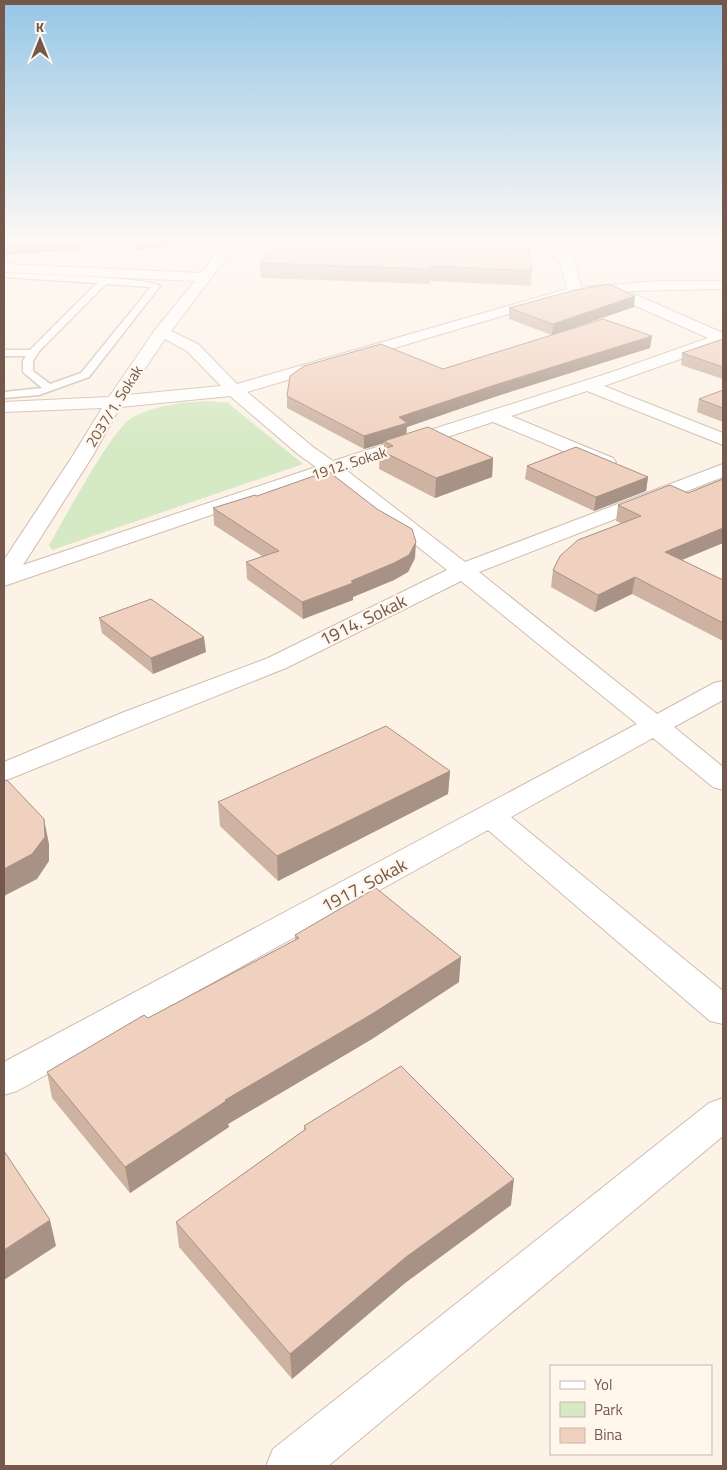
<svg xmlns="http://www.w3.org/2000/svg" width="727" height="1470" viewBox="0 0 727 1470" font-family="'Titillium Web',sans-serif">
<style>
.green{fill:#d5e9c4}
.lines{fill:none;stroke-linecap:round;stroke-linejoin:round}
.lane-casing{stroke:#cfbcaf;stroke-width:3}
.street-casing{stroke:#cfbcaf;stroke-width:2}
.lane{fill:#fff;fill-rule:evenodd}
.street{fill:#fff;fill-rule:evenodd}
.wall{fill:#ceb3a3}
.shaded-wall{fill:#a89285}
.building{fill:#f0d0be;stroke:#a89285}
.labels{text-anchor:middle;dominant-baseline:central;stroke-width:4.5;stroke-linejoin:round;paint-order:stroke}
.far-street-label{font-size:15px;fill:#74584b;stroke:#fff6ec}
.street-label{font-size:18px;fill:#74584b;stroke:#fff6ec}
</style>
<rect width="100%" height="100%" fill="#fcf2e6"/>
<path class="green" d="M208,401L228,403L303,464L52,550L49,545C64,520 112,428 133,417C155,405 184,402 208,401Z"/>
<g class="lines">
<g class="lane-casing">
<path id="lane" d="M4,273C28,274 149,277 160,286L89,377L39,395L4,398V392L42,388L23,372V361L26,356H4V350H30L97,283L4,277ZM106,284L151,287L81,373L50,384L33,371V361L40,350Z"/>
</g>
<g class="street-casing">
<g id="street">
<path d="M226,241H239L171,331L198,344L237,384L567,289L561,264L543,241H557C571,253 578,269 581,287L661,281H723V289L627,291L723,333V344L604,386L723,433V445L587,391L511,416L613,458L616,462L613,466H599L493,422L346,470L465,562L723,464V477L479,572L657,714L714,683L723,681V700L674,727L723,767V790L713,787L653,738L511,817L723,991V1024L710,1021L488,830L17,1091L4,1095V1062L637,724L461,581L286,668L4,781V762L124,712L268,658L447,570L328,475L4,586V560L72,457L102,408L4,412V402L109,397L155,330L195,281L4,272V264L201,273ZM607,293L708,338L612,372L333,461L313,447L247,392L559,299ZM165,339L187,351L221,386L127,395ZM230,396L299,455L316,467L23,565L92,457L120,407Z"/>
<path d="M723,1098V1136L328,1466H266L273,1449L709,1103Z"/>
</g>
</g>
<use href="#lane" class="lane"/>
<use href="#street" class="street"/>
</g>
<g class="wall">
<path d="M122,241H179L174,246L134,250L131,243L123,244Z"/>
<path d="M275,241L532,271L531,286L430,281V284L261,278L260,263Z"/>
<path d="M634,307L556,334L650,348L497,396L407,427L406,434L493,458L492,477L435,498L379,469L380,450L384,448V443L364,449L287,408V396L443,369L552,335L509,319V308Z"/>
<path d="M723,339V379L681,365L682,353Z"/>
<path d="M723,390V422L697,412L699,399Z"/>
<path d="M527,466L648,477L646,491L594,511L525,479Z"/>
<path d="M723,479V543L682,560L723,580V641L632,594L595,612L551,587L553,570L621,523L616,521L618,505L688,493Z"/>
<path d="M257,496L415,558L408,572L394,580L353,597V600L303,619L247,579L246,562L262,556L214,525L213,508Z"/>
<path d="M99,618L206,652L153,674L102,633Z"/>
<path d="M450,771L448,794L278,881L220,826L218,802Z"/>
<path d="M295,935L459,982L372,1039L228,1124L229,1127L130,1193L52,1098L47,1072L295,940Z"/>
<path d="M304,1126L511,1205L405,1283L292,1379L179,1247L176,1222L304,1130Z"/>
</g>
<g class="shaded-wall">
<path d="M4,241H87L76,250L4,255Z"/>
<path d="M123,241H131V243L123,244Z"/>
<path d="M133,241H179L174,246L134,250Z"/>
<path d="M431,266L430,281V284V269Z"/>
<path d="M635,296L634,307L552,335L553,324Z"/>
<path d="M652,336L650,348L497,396L407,427L406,436L384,441V443L364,449V436L399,417L498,384Z"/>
<path d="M493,458L492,477L435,498L436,478Z"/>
<path d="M648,477L646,491L594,511L596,497Z"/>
<path d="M723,528V543L662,568L665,552Z"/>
<path d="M416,542L415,558L408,572L394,580L353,597V600L303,619L302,602L351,581Z"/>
<path d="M635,577L632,594L595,612L598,595Z"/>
<path d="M204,637L206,652L153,674L151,658Z"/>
<path d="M450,771L448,794L278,881L277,856Z"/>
<path d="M44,819L49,844V861L37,879L4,896V869Z"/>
<path d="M461,957L459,982L372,1039L228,1124L229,1127L130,1193L125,1167L225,1100Z"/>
<path d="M514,1179L511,1205L405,1283L292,1379L290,1354L406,1257Z"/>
<path d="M50,1220L56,1246L4,1280V1250Z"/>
</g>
<g class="building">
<path d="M275,241H527L532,271L431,266L430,269L260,263Z"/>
<path d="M609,284L635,296L553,324L509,308L575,290Z"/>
<path d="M603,319L652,336L498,384L399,417L407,423L364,436L287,396L290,376L304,366L381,344L443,369Z"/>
<path d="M723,339V367L682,353Z"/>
<path d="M723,390V408L699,399Z"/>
<path d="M428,427L493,458L436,478L380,450L393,446L384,441Z"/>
<path d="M576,447L648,477L596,497L527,466Z"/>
<path d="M328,471L377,509L412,529L416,542L409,555L394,563L351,581L353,583L302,602L246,562L279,551L213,508L255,495L257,496Z"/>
<path d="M723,479V528L665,552L723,580V623L635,577L598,595L553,570L560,556L578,540L641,516L618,505L670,485L688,493Z"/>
<path d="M151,599L204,637L151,658L99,618Z"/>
<path d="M386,726L450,771L277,856L218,802Z"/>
<path d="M7,780L44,819L45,837L32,854L4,869V781Z"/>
<path d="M376,888L461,957L372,1014L225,1100L226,1101L125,1167L47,1072L144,1015L148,1018L299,938L295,935Z"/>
<path d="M401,1066L514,1179L406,1257L290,1354L176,1222L306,1129L304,1126Z"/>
<path d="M4,1151L50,1220L4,1250Z"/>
</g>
<linearGradient id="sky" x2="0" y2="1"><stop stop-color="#96c6e7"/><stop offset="0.54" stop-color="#fef9f4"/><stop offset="1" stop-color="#fef9f4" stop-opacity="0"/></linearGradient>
<rect width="727" height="447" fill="url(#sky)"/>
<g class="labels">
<g class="far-street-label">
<text transform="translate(114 406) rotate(-58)">2037/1. Sokak</text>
<text transform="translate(349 463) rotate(-18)">1912. Sokak</text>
</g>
<g class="street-label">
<text transform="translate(363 620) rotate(-26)">1914. Sokak</text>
<text transform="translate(364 885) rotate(-28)">1917. Sokak</text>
</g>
</g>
<rect width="727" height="1470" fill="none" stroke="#74584b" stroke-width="10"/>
<rect x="550" y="1365" width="162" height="90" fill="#fff6ec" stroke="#c7b7ac"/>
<rect x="560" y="1381" width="25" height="8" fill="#ffffff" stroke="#c7b7ac"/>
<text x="594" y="1390" font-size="15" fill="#74584b">Yol</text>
<rect x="560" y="1402" width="25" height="15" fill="#d5e9c4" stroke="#c7b7ac"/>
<text x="594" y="1415" font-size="15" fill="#74584b">Park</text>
<rect x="560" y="1428" width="25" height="15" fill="#f0d0be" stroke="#c7b7ac"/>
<text x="594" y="1440" font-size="15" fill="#74584b">Bina</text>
<g transform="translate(40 40)" stroke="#fff6ec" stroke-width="4" paint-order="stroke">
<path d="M0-4L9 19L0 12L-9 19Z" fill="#74584b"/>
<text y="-8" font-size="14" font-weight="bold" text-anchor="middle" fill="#74584b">K</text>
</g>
</svg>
